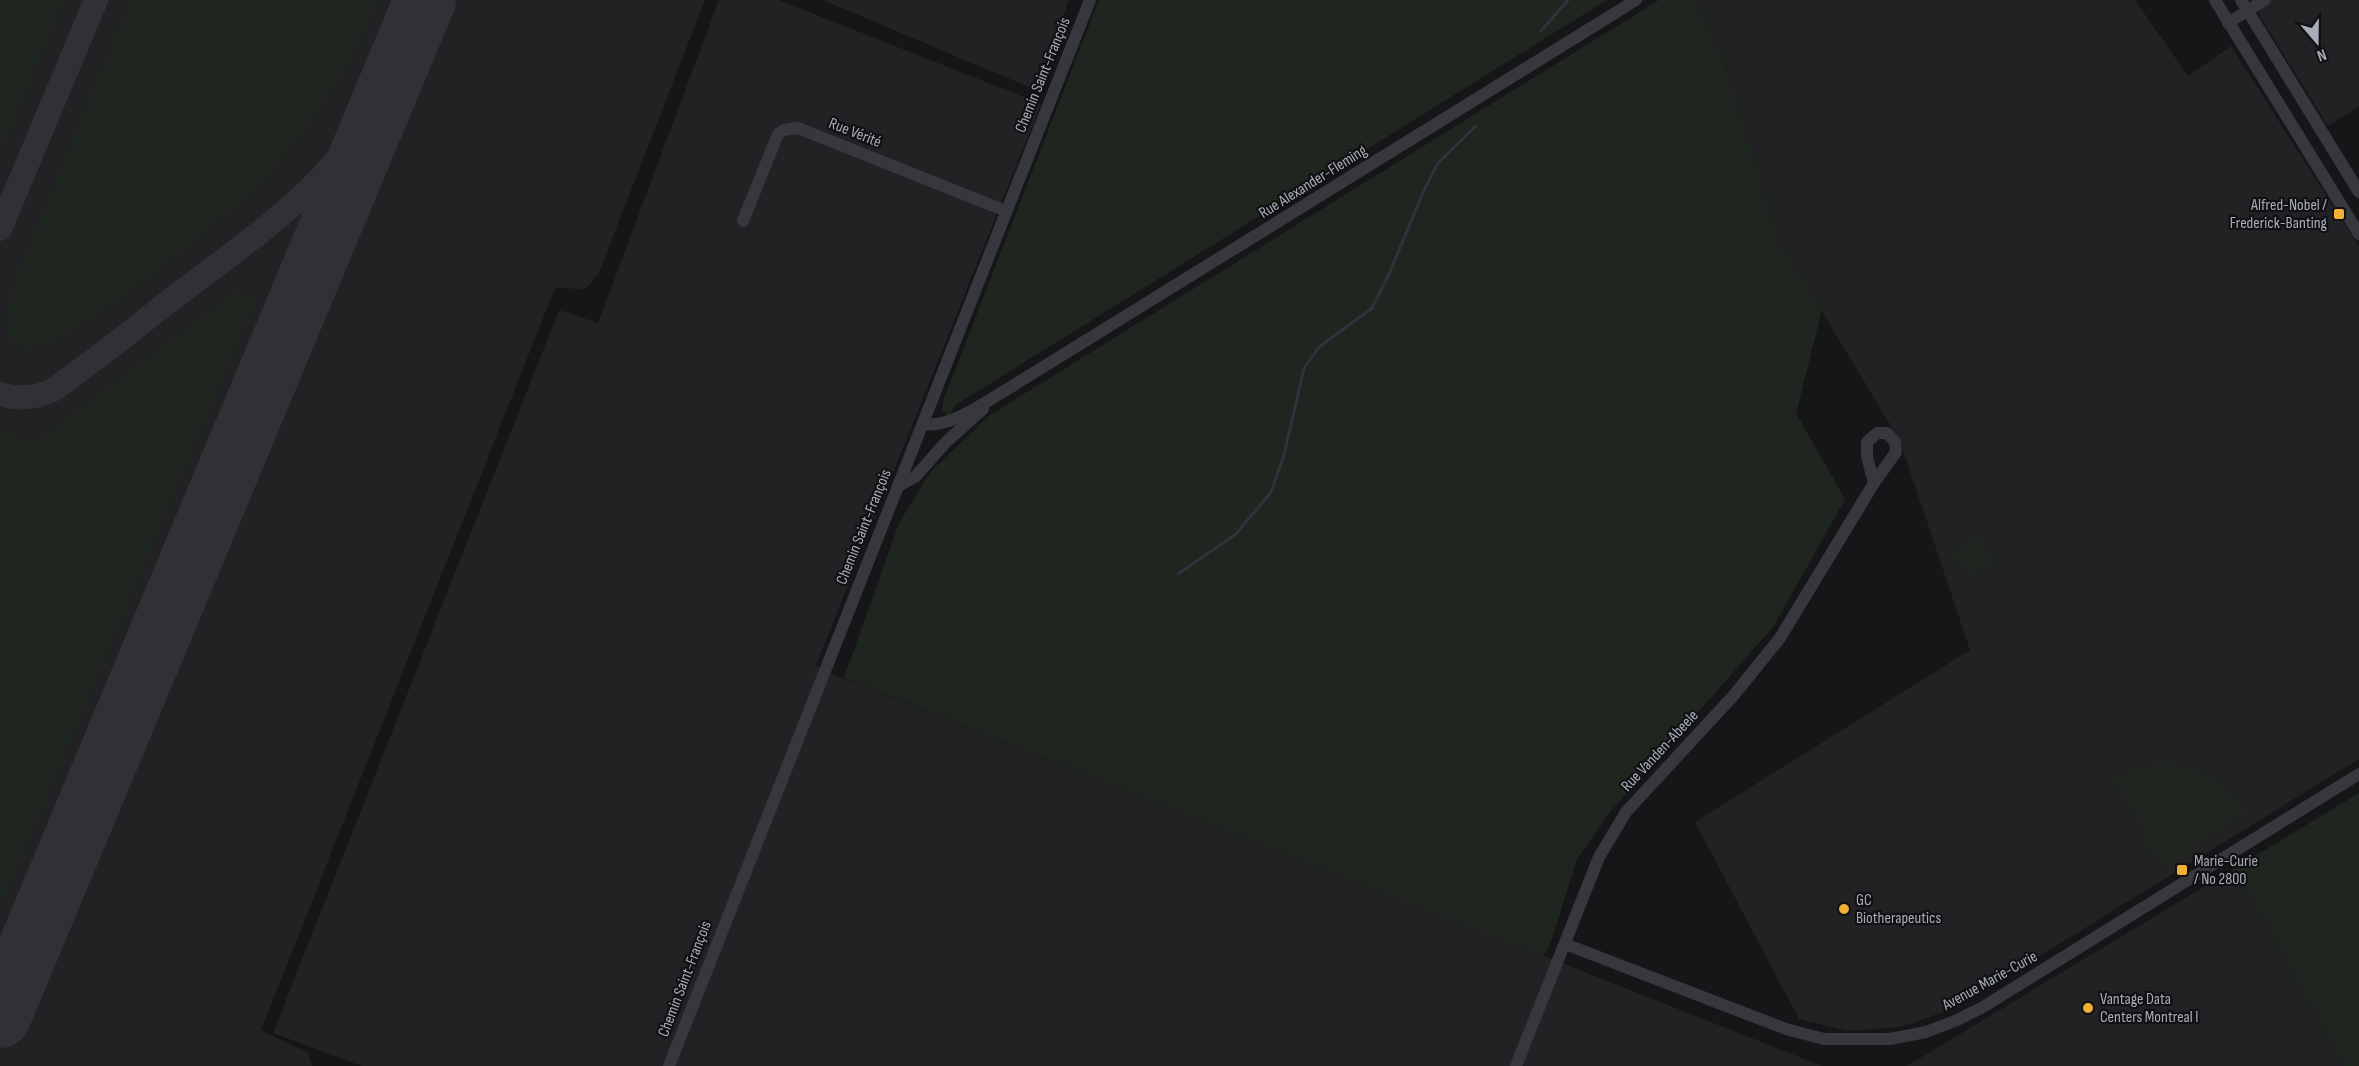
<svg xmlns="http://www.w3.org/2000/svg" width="2359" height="1066" viewBox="0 0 2359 1066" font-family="'Sofia Sans Condensed',sans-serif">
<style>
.built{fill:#222225}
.green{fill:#1e261f}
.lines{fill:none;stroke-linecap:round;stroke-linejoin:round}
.stream{stroke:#2c353c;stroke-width:3}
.taxiway{stroke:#303135;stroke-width:24}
.runway{stroke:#303135;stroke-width:62}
.minor{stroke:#37383d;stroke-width:12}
.poi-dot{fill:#f2b134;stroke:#111113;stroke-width:2}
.labels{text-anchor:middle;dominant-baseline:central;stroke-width:4.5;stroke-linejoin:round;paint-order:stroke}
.street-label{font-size:16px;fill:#a8adb8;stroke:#111113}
.poi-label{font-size:16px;fill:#a8adb8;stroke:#111113;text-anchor:start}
</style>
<rect width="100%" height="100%" fill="#161618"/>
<g class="built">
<path d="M0,0H705L598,275L585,289L555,288L261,1030L308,1053L312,1066H0Z"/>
<path d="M719,0H779L1041,104L816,665L830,673L1822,1066H362L273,1033L559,310L598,323Z"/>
<path d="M823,0H1069L1036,90Z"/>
<path d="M1697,0H2135L2188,76L2231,46L2359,247V759L1957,1007L1901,1027L1848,1031L1799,1019L1695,822L1970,650L1900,441L1781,243L1724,60Z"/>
<path d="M2250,0H2359V107L2328,126Z"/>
<path d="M2235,868L2344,1066H1907L2096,952Z"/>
</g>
<g class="green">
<path d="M0,0H64L0,153Z"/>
<path d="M130,0H379C355,55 327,105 288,151C277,165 265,179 252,191C217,224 68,350 26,349C19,349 11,342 9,336C0,317 14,288 19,269Z"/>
<path d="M1099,0H1607L954,406L949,416L942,410L943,401Z"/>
<path d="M1659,0H1697L1724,60L1781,243L1822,310L1796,413L1845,499L1774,626L1610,812L1577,859L1551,942L1543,956L844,678L899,523L931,471L990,415Z"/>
<path d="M236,290L257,297L0,909V430L32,444Z"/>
<path d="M1977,534L1996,560L1971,578L1952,552Z"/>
<path d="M2161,763C2200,763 2227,781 2248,812L2192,847L2195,851L2173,864L2158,862L2144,839L2148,836L2113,780L2132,769Z"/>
<path d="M2359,793V1066H2344L2235,868Z"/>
</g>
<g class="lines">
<g class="stream">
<path d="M1541,31L1568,0"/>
<path d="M1178,574L1236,534L1271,492L1284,455L1304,368L1319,347L1372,308L1390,272L1424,190L1438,163L1476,126"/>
</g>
<g class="taxiway">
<path d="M0,229L96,0"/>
<path d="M0,394C19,400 36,398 53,390C97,359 139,325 181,292C270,225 345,176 395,71"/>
</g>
<path class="runway" d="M0,1017L425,0"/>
<g class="minor">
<path d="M2215,0L2359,234"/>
<path d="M2241,0L2359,192"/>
<path d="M2228,23L2265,0"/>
<path d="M743,221L778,134L784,130L798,128L1006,211"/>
<path d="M924,424C950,428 984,403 1006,390L1636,0"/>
<path d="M898,486L915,477L946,442L983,409"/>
<path d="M1565,944L1786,1029L1824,1039H1890L1926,1032L1955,1021L1983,1007L2359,774"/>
<path d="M669,1066L1090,0"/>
<path d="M1516,1066L1599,857L1626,812L1734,695L1780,638L1874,483L1896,452L1895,442L1887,433H1877L1867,442V457L1874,483"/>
</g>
</g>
<g class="poi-dot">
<rect x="2333" y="208" width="12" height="12" rx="3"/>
<rect x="2176" y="864" width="12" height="12" rx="3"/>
<circle cx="1844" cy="909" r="6"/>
<circle cx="2088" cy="1008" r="6"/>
</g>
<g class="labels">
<g class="street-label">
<text transform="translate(1043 75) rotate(-68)">Chemin Saint-François</text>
<text transform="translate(855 133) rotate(22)">Rue Vérité</text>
<text transform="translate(1313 182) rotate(-32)">Rue Alexander-Fleming</text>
<text transform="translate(864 527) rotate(-68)">Chemin Saint-François</text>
<text transform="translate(1660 751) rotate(-47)">Rue Vanden-Abeele</text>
<text transform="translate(685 979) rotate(-69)">Chemin Saint-François</text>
<text transform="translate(1990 981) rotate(-29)">Avenue Marie-Curie</text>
</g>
<g class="poi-label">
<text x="2327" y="205" text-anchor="end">Alfred-Nobel /<tspan x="2327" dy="18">Frederick-Banting</tspan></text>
<text x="2194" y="861">Marie-Curie<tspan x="2194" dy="18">/ No 2800</tspan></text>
<text x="1856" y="900">GC<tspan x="1856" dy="18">Biotherapeutics</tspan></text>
<text x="2100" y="999">Vantage Data<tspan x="2100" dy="18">Centers Montreal I</tspan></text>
</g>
</g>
<g transform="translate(2317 42) rotate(160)" stroke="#111113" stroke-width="4.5" paint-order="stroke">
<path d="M0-4.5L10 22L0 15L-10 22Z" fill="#a8adb8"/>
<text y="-9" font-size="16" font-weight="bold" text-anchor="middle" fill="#a8adb8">N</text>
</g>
</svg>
